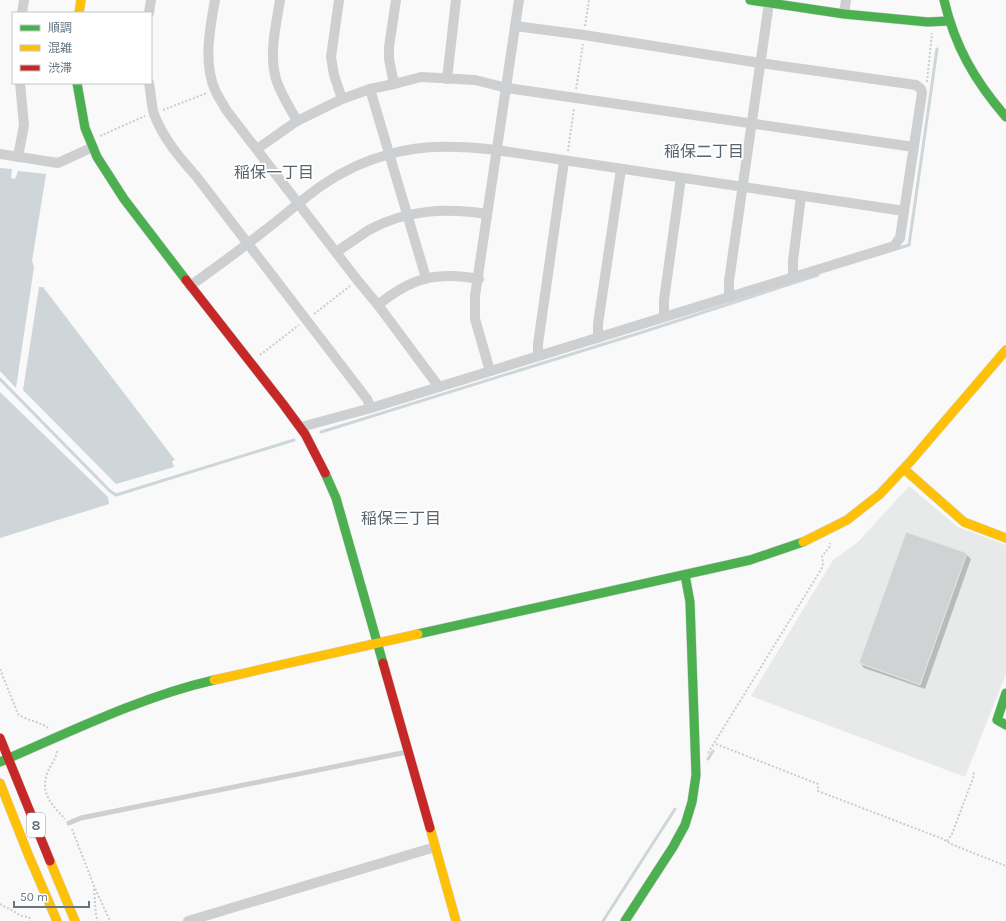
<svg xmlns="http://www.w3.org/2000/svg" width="1006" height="921" viewBox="0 0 1006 921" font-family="Karla,'Noto Sans JP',sans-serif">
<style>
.built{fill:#e8e9e9}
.water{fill:#ced6d9}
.shadow{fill:#0003}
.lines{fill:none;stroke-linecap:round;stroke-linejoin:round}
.stream{stroke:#ced6d9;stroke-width:3}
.building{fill:#d0d2d3;stroke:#e8e8e8}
.fast-casing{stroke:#d5d6d7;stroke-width:10}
.slow-casing{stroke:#d5d6d7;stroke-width:10}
.jam-casing{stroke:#d5d6d7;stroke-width:10}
.path{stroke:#cbcccd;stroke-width:2;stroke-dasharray:2 2;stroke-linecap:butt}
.lane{stroke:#cecfd0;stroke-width:5}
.street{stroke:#cecfd0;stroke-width:10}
.fast{stroke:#4caf50;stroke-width:9}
.slow{stroke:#ffc107;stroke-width:9}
.jam{stroke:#c62828;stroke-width:9}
.labels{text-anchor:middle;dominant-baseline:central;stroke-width:4;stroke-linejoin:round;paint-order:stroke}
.shield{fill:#fff;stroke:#939fa8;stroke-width:1}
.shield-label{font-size:14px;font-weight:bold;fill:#657683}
.neighbourhood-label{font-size:16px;fill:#57646e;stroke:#fff}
</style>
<rect width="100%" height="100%" fill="#f9f9f9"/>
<path class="built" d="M909,486L958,527L1006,545V674L965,777L751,696L833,560L858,542Z"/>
<g class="water">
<path d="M0,168L12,169L11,178L15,179L18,171L46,174L32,261L34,267L16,388L0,371Z"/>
<path d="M39,287H43L175,460L172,461L174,467L116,484L23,390Z"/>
<path d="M0,392L108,497L109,504L0,538Z"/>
</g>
<path class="shadow" d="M966,554L971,559L925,689L864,668L860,663Z"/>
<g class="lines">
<g class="stream">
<path d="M896,249L909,245L937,49"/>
<path d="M0,379L110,491L116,495L294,440"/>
<path d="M321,432L646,331L818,275"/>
<path d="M708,759L713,751"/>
<path d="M603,921L675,809"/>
</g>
</g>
<path class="building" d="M906,532L967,553L920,685L859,663Z"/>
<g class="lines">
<g class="fast-casing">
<g id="fast">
<path d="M750,0L844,14L928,22L948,21"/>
<path d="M944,0C955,47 975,81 1006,117"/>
<path d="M77,83L85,128L97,157L124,199L186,280"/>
<path d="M325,473L336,498L383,663"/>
<path d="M418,634L750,560L803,542"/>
<path d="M1006,693L997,720L1006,725"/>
<path d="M0,762C70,732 140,697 214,680"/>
<path d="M625,921L673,847L685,825L692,802L696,775L690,602L685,575"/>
</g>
</g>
<g class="slow-casing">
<g id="slow">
<path d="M79,13L81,0"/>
<path d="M904,469L964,522L1006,538"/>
<path d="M803,542L847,520L880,494L909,463L1006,350"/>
<path d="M214,680L418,634"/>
<path d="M0,783L28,854L57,921"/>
<path d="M430,828L456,921"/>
<path d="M50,861L75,921"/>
</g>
</g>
<g class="jam-casing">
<g id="jam">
<path d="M186,280L283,404L305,434L325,473"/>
<path d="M383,663L430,828"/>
<path d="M0,738L50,861"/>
</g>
</g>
<g class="path">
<path d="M585,26L589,0"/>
<path d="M927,82L932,33"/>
<path d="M576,89L583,44"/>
<path d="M163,110L207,93"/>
<path d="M100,136L145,116"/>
<path d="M568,151L574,108"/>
<path d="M314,314L350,286"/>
<path d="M260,355L299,325"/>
<path d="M0,669L18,714C27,721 39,721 48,728"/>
<path d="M716,744L818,784V791L943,839L951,844L1006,866"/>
<path d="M57,751C56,760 50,765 47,774C40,794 53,806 65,819"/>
<path d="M708,753L822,568L823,563L822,556L829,548L830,543"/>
<path d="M72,829L94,886L110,921"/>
<path d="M947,841L952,834L973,778L974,771"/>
<path d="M94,889L96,916L98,921"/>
<path d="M0,904L22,916L29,917"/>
<path d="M29,917L31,921"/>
</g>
<path class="lane" d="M69,823L81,818L407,752"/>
<g class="street">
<path d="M215,0C210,28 203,62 215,90C218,97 223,104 227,111L358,281L378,305L439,387"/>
<path d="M280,0C276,26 268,56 277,82C282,96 290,108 297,121"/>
<path d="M339,0L331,57L334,75L342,99"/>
<path d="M22,13L24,0"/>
<path d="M149,13L151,0"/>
<path d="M844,14L846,0"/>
<path d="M447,79L456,0"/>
<path d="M149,83C151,93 151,104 154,114C163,138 179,157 196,176L367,399L371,408"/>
<path d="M394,84L389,59V47L396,0"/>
<path d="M370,89L426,278"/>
<path d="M257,149L297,121L342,99L370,89L394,84L421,77L475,80L507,88L914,147"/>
<path d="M0,154L58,163L93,147"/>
<path d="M18,157L24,125L20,83"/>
<path d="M336,252C347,245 358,237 369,230C407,209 446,208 487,214"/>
<path d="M793,276V261L801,196"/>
<path d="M190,286C215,268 240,250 264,231C283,217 301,200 321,186C341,172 367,160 390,154C425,144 461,146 496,150L904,211"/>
<path d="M729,297V281L769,3"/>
<path d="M378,305C411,278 436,271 479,279"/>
<path d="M664,317V300L681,178"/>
<path d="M598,338V324L621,169"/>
<path d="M538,356V344L564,161"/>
<path d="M490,371L475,319V296L519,0"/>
<path d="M301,427L371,408L894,246L900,238L922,93L921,89L916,85L760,63L584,35L515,26"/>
<path d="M188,921L435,847"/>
</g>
<use href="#fast" class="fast"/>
<use href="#slow" class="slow"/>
<use href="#jam" class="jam"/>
</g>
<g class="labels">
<rect class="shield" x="27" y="813" width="18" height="24" rx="3"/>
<g class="shield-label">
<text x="36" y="825">8</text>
</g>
<g class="neighbourhood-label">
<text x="704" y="151">稲保二丁目</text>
<text x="274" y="172">稲保一丁目</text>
<text x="401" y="518">稲保三丁目</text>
</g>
</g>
<rect x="12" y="12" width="140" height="72" fill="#ffffff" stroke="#c1c8cd"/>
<rect x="20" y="25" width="20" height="6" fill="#4caf50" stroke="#c1c8cd"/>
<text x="48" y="32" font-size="12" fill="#657683">順調</text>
<rect x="20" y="45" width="20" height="6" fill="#ffc107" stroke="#c1c8cd"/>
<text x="48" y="52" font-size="12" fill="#657683">混雑</text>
<rect x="20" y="65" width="20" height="6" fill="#c62828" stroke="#c1c8cd"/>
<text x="48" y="72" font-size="12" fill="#657683">渋滞</text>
<path d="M14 901v6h75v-6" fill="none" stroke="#657683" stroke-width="2"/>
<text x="20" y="901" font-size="12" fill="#657683" stroke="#ffffff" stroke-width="3" paint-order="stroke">50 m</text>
</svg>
